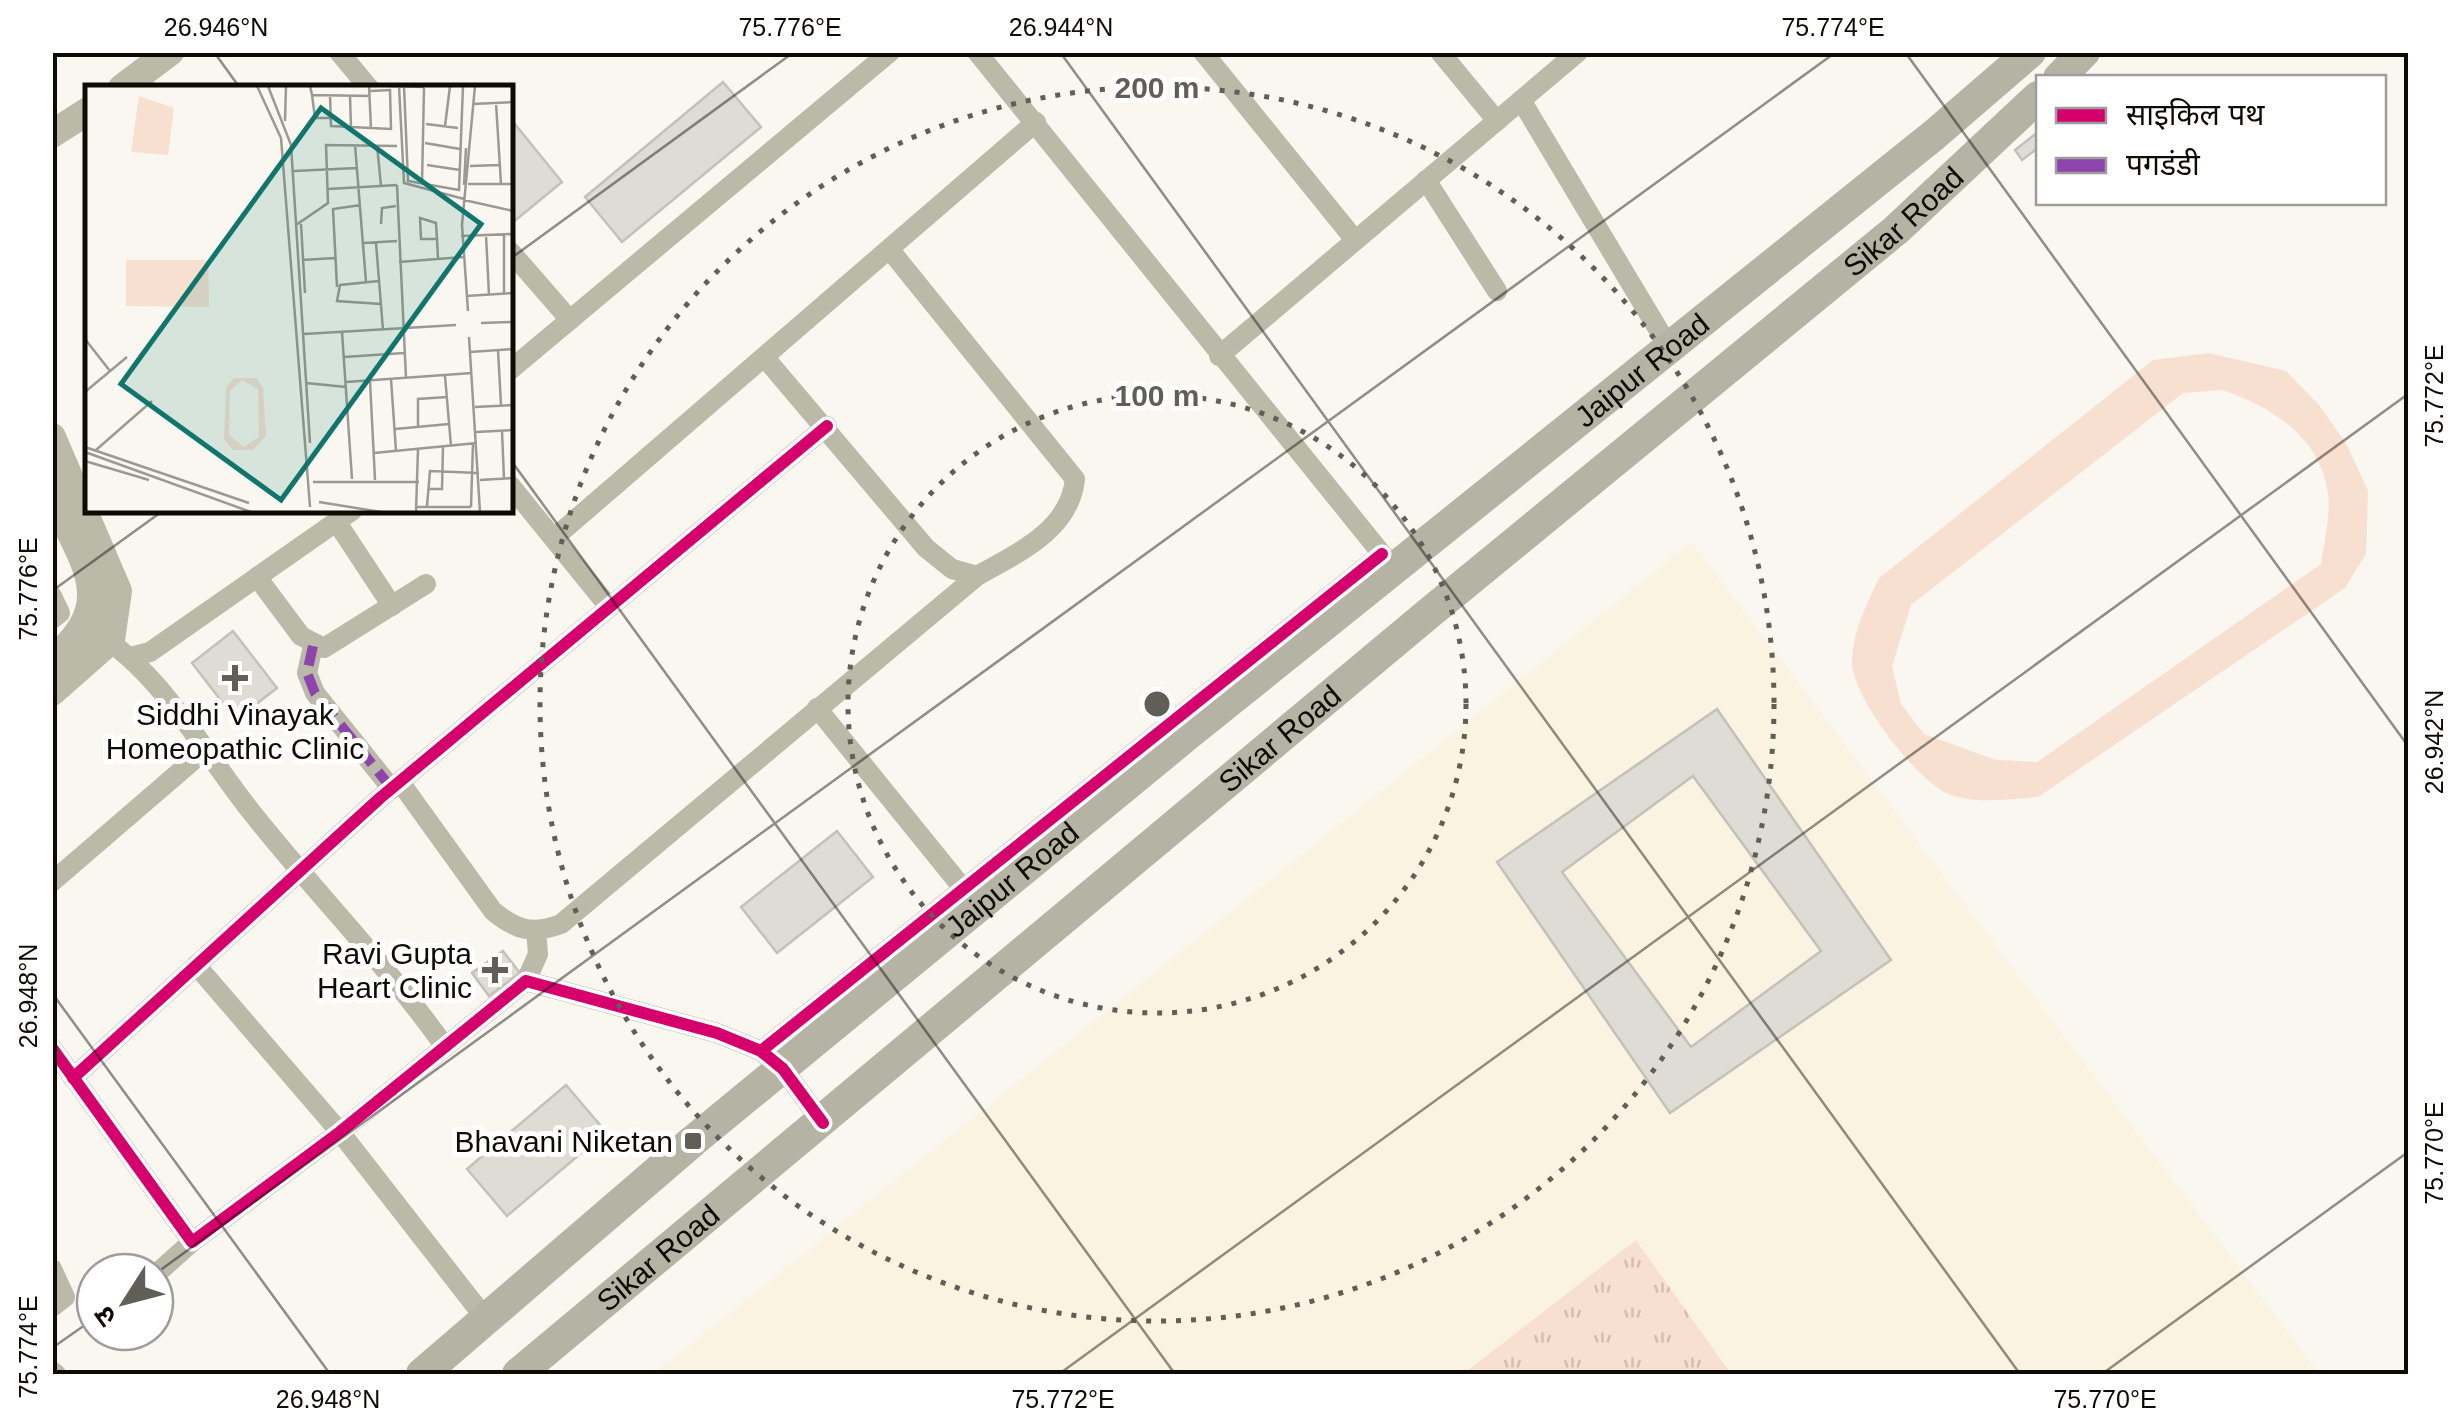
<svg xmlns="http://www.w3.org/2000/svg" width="2461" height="1427" viewBox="0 0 2461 1427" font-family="Helvetica,'Noto Sans Devanagari',sans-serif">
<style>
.built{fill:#fbf3e1}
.grass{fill:url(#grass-tufts)}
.garden{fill:#f8e0d0;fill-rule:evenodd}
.building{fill:#dfdbd5;stroke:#c4c0ba;stroke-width:2.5;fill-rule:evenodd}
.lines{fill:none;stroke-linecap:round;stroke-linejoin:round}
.minor{stroke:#bbbaa9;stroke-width:20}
.tertiary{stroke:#bbbaa9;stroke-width:28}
.primary{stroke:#b5b3a3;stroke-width:32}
.quiet{stroke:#8e44ad;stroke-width:10;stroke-dasharray:20 10;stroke-linecap:butt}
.cycleway-casing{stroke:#fff;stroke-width:19}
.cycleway{stroke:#d6006c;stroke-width:12}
.ticks{fill:none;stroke:#0e0b05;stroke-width:2.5;stroke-opacity:0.45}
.ring{fill:none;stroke:#615e57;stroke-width:5;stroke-dasharray:5 10}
.poi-dot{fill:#615e57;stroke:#fff;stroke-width:4}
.labels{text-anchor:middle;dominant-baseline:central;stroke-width:10;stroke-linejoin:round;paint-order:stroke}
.street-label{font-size:30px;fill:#0e0b05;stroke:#fff}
.poi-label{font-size:30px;fill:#0e0b05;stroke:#fff;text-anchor:end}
.inset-road{fill:none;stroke:#9c9992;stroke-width:2.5}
.view{fill:#0f766e;fill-opacity:0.15;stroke:#0f766e;stroke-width:5}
.inset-edge{fill:none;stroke:#0e0b05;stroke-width:5}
.centre{fill:#615e57;stroke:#fff;stroke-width:5}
.ring-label{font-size:30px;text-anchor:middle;font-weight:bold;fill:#615e57;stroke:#fff;stroke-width:10;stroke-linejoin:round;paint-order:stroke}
.neatline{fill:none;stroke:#0e0b05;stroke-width:4}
.ticks-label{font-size:25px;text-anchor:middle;fill:#0e0b05}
</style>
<defs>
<pattern id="grass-tufts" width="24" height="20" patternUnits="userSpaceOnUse" patternTransform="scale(2.5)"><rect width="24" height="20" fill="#f8e0d0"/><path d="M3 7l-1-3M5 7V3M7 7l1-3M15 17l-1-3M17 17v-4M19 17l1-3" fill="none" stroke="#d3bfb1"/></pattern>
</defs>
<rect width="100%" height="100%" fill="#faf7f0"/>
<path class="built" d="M1692,542L2319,1374H654Z"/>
<path class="grass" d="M1636,1240L1731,1374H1463Z"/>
<path class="garden" d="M2209,353L2286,371L2320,406L2347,445L2368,491L2366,554L2345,588L2038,797C2011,799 1972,805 1946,793C1915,778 1848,693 1852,658C1854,629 1867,603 1879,578L2153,360ZM2222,390C2271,406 2321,437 2328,494C2331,515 2324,542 2321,564L2037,762L1996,760L1924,734L1901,704L1892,666L1911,605L2183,393Z"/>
<g class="building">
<path d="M723,82L761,127L622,242L585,197Z"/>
<path d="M510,118L562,182L512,223L510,221Z"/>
<path d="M2038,132V148L2022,160L2015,150Z"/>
<path d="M233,631L277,688L236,720L192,663Z"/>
<path d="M1717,709L1891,960L1670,1113L1497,862ZM1693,776L1821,951L1691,1047L1562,872Z"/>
<path d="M837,831L873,877L777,953L741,907Z"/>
<path d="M503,951L520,973L489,996L472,973Z"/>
<path d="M566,1085L606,1132L507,1216L467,1169Z"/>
</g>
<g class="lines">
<g class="minor">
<path d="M339,52L369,88"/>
<path d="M977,52L1390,564"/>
<path d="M1203,52L1355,240"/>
<path d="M1440,52L1497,121"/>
<path d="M1521,100L1670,349"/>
<path d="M1426,180L1497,291"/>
<path d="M510,251L570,320"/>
<path d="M1219,356L1578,52"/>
<path d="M766,359L926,548L952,569L977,576C1018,553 1070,530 1075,479L890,250"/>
<path d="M510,370L890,52"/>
<path d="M510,485L609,607"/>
<path d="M338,524L392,606"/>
<path d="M554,538L1036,122"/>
<path d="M257,577L301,636L324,648L426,584"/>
<path d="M52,596L60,613L52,619"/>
<path d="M86,627C158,665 203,752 253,814C315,892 385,963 443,1044"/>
<path d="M313,646L307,673L315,693L392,789"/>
<path d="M130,657L150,652L353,510"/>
<path d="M817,708L970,897"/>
<path d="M400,782L493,911C516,930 532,935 561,924L977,576"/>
<path d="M52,882L204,751"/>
<path d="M196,965L340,1132L485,1318"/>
<path d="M526,981L538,954L536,930"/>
<path d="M52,1048L192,1242L340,1132L526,981L717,1033L761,1051L783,1069L823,1123"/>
<path d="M761,1051L1382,554"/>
<path d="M73,1078L380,798L827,426"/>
<path d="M52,1269L65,1297L52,1307"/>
<path d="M155,1275L192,1242"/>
<path d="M52,1371L56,1374"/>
</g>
<g class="tertiary">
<path d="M122,88L170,52"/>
<path d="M52,134L88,111"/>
<path d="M52,437L118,591L111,640L52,692"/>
<path d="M52,495C84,565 121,602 52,660"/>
</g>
<g class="primary">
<path d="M2059,78L2084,52"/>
<path id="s1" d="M422,1374L693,1141L1187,735L1934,135L2030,52"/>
<path id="s2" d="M518,1374L1428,614L1896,230L2038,97"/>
</g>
<path class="quiet" d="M313,646L307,673L315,693L392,789"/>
<g class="cycleway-casing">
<g id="cycleway">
<path d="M52,1048L192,1242L340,1132L526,981L717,1033L761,1051L783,1069L823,1123"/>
<path d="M761,1051L1382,554"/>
<path d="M73,1078L380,798L827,426"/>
</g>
</g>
<use href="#cycleway" class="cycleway"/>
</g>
<path class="ticks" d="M214,52L240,88M1060,52L2020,1374M1905,52L2408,746M510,259L794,52M510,459L1175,1374M52,591L164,510M52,993L330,1374M155,1274L1836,52M52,1348L95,1318M1059,1374L2408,394M2102,1374L2408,1152"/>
<g class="ring">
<circle cx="1157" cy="704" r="309"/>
<circle cx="1157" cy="704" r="617"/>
</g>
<g class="poi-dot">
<path d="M230 663h10v10h10v10h-10v10h-10v-10h-10v-10h10z"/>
<path d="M490 955h10v10h10v10h-10v10h-10v-10h-10v-10h10z"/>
<rect x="683" y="1131" width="20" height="20" rx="5"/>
</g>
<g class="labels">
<g class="street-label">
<text stroke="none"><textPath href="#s2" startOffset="1802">Sikar Road</textPath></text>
<text stroke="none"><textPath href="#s1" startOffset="1580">Jaipur Road</textPath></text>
<text stroke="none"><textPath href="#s2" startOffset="992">Sikar Road</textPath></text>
<text stroke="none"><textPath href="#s1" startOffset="770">Jaipur Road</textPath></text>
<text stroke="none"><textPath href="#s2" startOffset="182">Sikar Road</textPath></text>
</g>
<g class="poi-label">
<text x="235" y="714" text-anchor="middle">Siddhi Vinayak<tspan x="235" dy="34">Homeopathic Clinic</tspan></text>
<text x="472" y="953">Ravi Gupta<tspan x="472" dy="34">Heart Clinic</tspan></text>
<text x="673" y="1141">Bhavani Niketan</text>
</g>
</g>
<g transform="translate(85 85)">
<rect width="428" height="428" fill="#faf7f0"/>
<path d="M41,175H123L124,222L41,221Z" fill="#f8e0d0"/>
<path d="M54,11L89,23L83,70L46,67ZM149,293H171L178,303L181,351L168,365H148L139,354L141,303ZM157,295L173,304L174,352L159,362L144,350L145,306Z" fill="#f8e0d0" fill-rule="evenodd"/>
<path class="inset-road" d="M172,1L196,53L225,422M183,1L206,60L225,358M225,1L227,10L285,11M284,1L286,44M304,1L339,2M314,1L319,98L379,114M319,1L323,96L374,105L378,1M227,10L230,33H245M245,10L246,41L306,44L305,5L285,6M265,11L266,43M411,18L416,99M388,19L428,17M200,36L201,1M341,39L373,43M360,41L365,1M340,58L375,64M270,60L281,197M292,60L296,101M342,80L375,85M385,81L415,80M209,86L272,83M337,99L339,3M383,99H428M312,100L321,293M379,100L381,63M243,104L312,100M379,115L428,126M216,139L220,208M296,139L297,123L311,121M211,140L243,118L241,60L312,61M401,150L404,210M376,151L428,149M352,154L351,138L335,133L336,154H352L353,174M279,158L312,156M291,158L298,245M217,175L250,173M314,177L378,172M294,196L255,200L252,216L296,219M252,202L248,124L276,120M419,209V149M381,211L428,208M383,226L377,140L390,1M396,238L428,237M257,247L267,394M219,249L371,240M384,252L395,427M0,254L25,286M413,265L416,320M385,267L428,264M259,272L319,268M360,291L366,361M306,294L311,366M285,296L290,395M261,297L387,288M221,298L261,302M0,307L42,272M390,322L428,320M333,342V314L362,312M310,344L364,339M417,346L419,394M391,347L428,345M0,362L164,418M11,365L67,316M0,367L166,427M289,368L392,358M0,376L64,395M395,395L428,393M228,397H334M343,404H357L358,362M234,417L296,427M342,421L345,386L394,388M332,422H386M386,422L388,359M331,427L333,364"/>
<path class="view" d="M236,23L396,139L196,415L36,299Z"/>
<rect width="428" height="428" class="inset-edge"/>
</g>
<circle cx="1157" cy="704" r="15" class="centre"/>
<g class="ring-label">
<text x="1157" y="98">200 m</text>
<text x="1157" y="406">100 m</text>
</g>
<rect width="2461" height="1427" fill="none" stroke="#ffffff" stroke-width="110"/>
<rect x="2036" y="75" width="350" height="130" fill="#ffffff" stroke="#9f9d9b" stroke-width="2.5"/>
<rect x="2056" y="108" width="50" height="15" fill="#d6006c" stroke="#9f9d9b" stroke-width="2.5"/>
<text x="2126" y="125" font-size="30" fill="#0e0b05">साइकिल पथ</text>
<rect x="2056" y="158" width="50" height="15" fill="#8e44ad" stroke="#9f9d9b" stroke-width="2.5"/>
<text x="2126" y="175" font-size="30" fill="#0e0b05">पगडंडी</text>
<g transform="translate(125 1302) rotate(234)"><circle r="48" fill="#ffffff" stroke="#9f9d9b" stroke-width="2.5"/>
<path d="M0-8L18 38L0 25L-18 38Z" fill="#615e57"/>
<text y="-15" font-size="28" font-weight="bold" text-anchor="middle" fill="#0e0b05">उ</text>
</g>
<rect x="55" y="55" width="2351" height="1317" class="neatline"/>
<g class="ticks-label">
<text x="216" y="36">26.946°N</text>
<text x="790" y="36">75.776°E</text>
<text x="1061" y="36">26.944°N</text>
<text x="1833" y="36">75.774°E</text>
<text transform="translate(2434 396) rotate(-90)" y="9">75.772°E</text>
<text transform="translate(28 589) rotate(-90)" y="9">75.776°E</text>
<text transform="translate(2434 742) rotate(-90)" y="9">26.942°N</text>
<text transform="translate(28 996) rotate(-90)" y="9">26.948°N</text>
<text transform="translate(2434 1153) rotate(-90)" y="9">75.770°E</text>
<text transform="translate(28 1347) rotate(-90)" y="9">75.774°E</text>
<text x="328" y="1408">26.948°N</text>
<text x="1063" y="1408">75.772°E</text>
<text x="2105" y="1408">75.770°E</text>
</g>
</svg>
